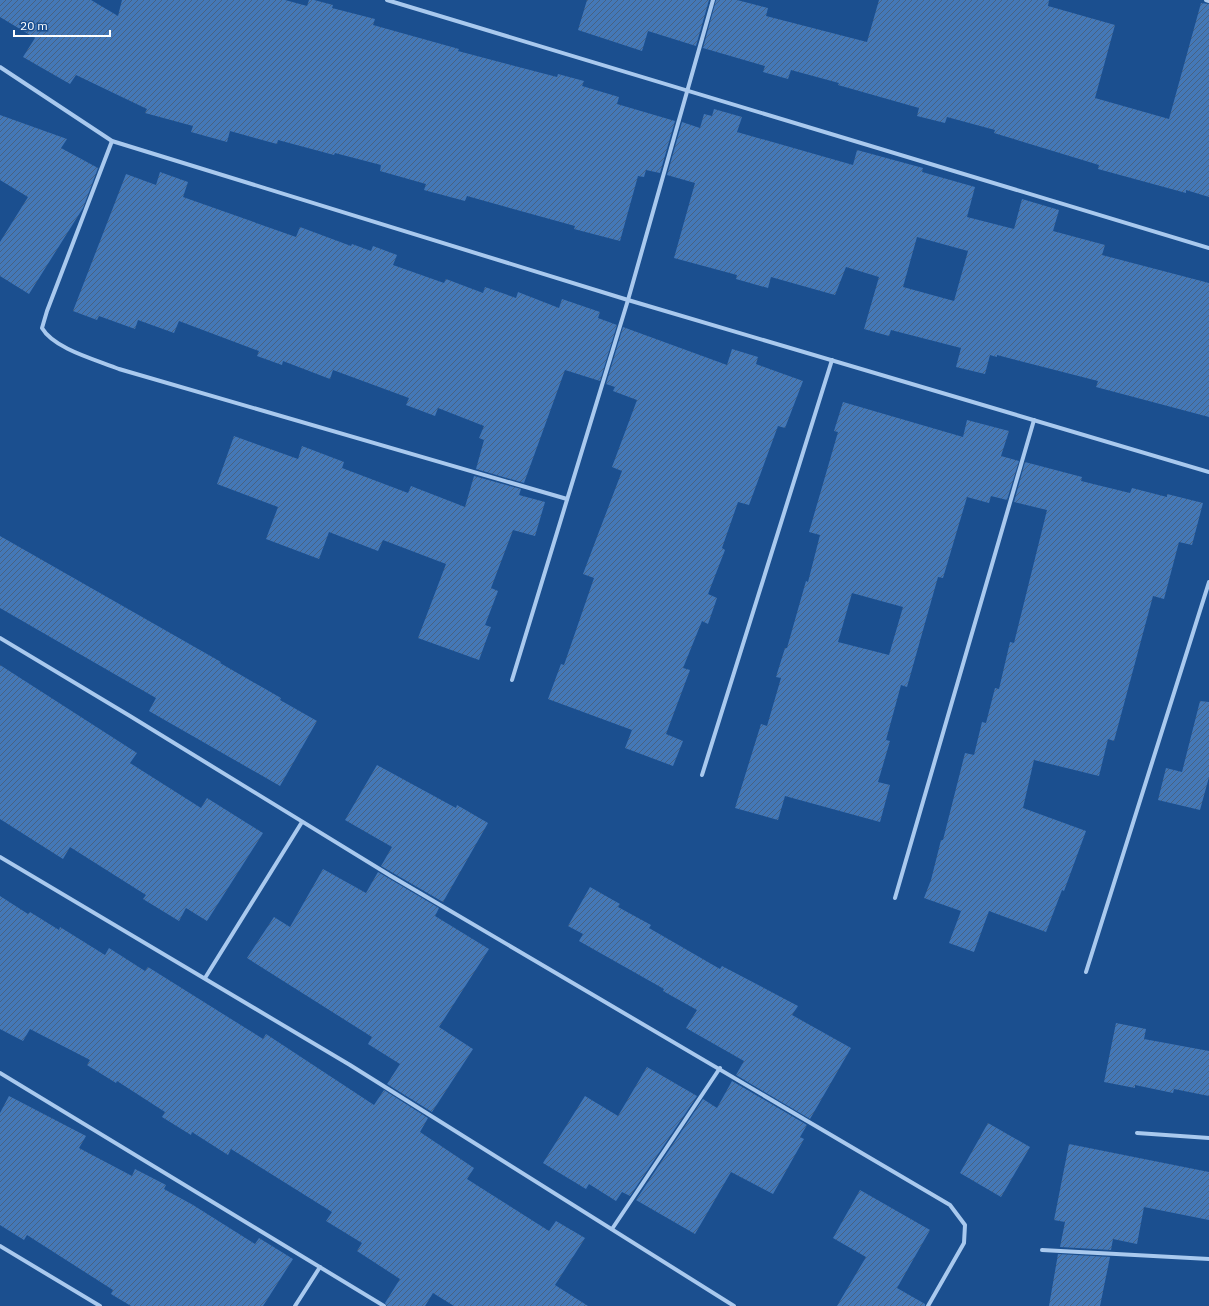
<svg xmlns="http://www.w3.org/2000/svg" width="1209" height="1306" viewBox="0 0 1209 1306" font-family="'IBM Plex Sans',sans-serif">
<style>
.building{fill:url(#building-hatch);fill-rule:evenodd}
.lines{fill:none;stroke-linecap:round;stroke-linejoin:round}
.minor{stroke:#a9c9ee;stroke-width:4}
</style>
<defs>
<pattern id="building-hatch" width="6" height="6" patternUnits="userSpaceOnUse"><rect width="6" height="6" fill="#4478b7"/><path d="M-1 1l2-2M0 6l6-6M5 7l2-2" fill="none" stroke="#486282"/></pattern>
</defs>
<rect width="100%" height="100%" fill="#1b4f8f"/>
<g class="building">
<path d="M0,0H91L118,16L122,0H285L307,6L309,0H314L333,5L332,8L375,19L373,25L459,49L458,51L557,77L558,74L584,81L582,86L619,97L617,104L675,121L660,173L646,170L644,177L638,176L620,241L574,229L575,226L467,196L465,201L424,190L426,184L380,171L381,165L335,153L334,155L278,140L277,144L230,131L227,142L191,132L193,126L145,113L147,109L76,75L70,84L23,57L35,38L0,17Z"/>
<path d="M587,0H709L696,46L648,31L642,51L578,30Z"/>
<path d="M716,0H737L768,8L766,16L867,42L879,0H1049L1048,6L1115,25L1095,98L1169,119L1201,3L1209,4V197L1186,190V193L1098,169L1099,165L994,133L995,130L947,117L945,123L917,116L919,108L838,85L839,83L791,70L788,79L763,72L765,66L703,48Z"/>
<path d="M714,109L742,117L737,132L853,165L857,150L923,168L922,172L975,187L967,217L1014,229L1022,199L1059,210L1053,231L1105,245L1102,255L1209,283V417L1096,387L1098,381L997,355V357L990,355L985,374L956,367L961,348L891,330L889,336L864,329L879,277L846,267L835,295L771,277L768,288L736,279L737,275L674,258L695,183L667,175L682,122L700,128L704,114L712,116ZM917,237L968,251L954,301L903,287Z"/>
<path d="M0,115L67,139L61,148L98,168L83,208L29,294L0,276V242L28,197L0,180Z"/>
<path d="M160,172L188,182L183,197L296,237L300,227L351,246L352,244L371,251L373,246L397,255L393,265L444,283L446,279L483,293L485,287L516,298L518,292L559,308L562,299L600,312L598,318L617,325L600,381L565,370L524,483L476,469L484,440L479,438L484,426L438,408L435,416L406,405L409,398L333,370L330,379L283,361L282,365L257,356L259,351L179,321L174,333L138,320L135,329L99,316L97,320L73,311L126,174L156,185Z"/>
<path d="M623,327L727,365L732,349L758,357L756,364L803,381L785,428L778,426L749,505L738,502L722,548L725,550L708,594L717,598L708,624L702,621L683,668L690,670L666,734L683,741L673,766L625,748L632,730L548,699L561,664L564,665L594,578L583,574L622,471L612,467L637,400L613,391L615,387L606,384Z"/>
<path d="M843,402L963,437L967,420L1009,431L1001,456L1019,461L1007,500L991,496L989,503L967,497L943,578L938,577L907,687L901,685L886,740L890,741L878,782L890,785L880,822L785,796L778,820L735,808L761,724L767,726L781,678L776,677L785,648H787L806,581L808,582L820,535L809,532L838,432L834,431ZM852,593L903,607L889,655L838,642Z"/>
<path d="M234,436L298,459L302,446L344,462L342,468L408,493L411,486L465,507L474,476L521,489L519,495L545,502L535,536L513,530L491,588L498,591L485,625L491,627L479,660L418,638L446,564L383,540L378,551L329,532L319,559L266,539L278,507L217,484Z"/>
<path d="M1025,462L1082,477L1081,481L1130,493L1132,488L1167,497V494L1203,503L1192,545L1179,542L1164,599L1153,596L1114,741L1108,739L1099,776L1034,760L1023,808L1086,831L1064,891L1062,890L1046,932L989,911L974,952L949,943L961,911L924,898L931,880L941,840H943L965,753L974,755L982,722L986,723L995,688L999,689L1010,642L1014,643L1047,510L1014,502Z"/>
<path d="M0,536L221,662L220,663L281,698L280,700L317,721L280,786L149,711L156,698L0,608Z"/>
<path d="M0,665L137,753L130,763L201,808L207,798L263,833L207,921L186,908L179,921L143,899L146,895L70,847L63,859L0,819Z"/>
<path d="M1200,701L1209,702V777L1200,810L1158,800L1166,768L1182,772Z"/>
<path d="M377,765L456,808L457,805L488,823L443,902L381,866L392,847L345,820Z"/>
<path d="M323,869L366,893L378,872L439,908L435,916L489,949L439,1027L473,1049L432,1112L387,1084L400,1064L368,1044L372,1037L247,958L274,917L290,927Z"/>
<path d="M590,887L620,904L618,907L651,925L649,928L720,969L722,966L798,1006L792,1015L851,1048L810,1119L736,1075L744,1061L686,1028L697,1010L663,991L664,989L579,941L583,934L568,926Z"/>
<path d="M0,896L28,914L30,912L59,930L60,927L105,955L109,948L145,971L148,967L263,1039L266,1034L374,1105L384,1090L428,1118L420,1132L474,1168L467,1179L549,1231L556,1221L585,1238L555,1285L588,1306H454L433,1293L425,1306H387L385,1303L400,1279L357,1251L362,1243L326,1221L332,1212L231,1149L228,1155L192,1132L191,1135L162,1117L165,1112L117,1081L116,1083L87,1065L90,1060L30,1029L23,1041L0,1029Z"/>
<path d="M1116,1023L1146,1029L1144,1039L1209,1051V1096L1174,1089L1173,1093L1135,1085V1088L1104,1082Z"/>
<path d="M647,1067L697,1096L630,1196L622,1192L616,1201L589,1184L586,1189L543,1163L585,1096L618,1116Z"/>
<path d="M732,1081L807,1125L800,1137L804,1139L773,1194L731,1172L695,1234L636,1200L703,1099L717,1108Z"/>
<path d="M9,1096L86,1136L79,1148L132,1176L135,1169L166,1185L164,1189L193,1205L255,1244L259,1238L293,1259L263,1306H131L111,1294L113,1290L27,1235L24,1240L0,1225V1113Z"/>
<path d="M988,1123L1030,1147L1001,1197L960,1173Z"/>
<path d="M1069,1144L1209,1172V1220L1144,1207L1137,1244L1113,1239L1111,1250L1060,1247L1065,1222L1054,1220Z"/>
<path d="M860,1190L930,1230L897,1288L925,1304V1306H837L866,1257L833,1238Z"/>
<path d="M1058,1254L1110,1257L1100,1306H1049Z"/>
</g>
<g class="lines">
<g class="minor">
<path d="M387,0L1209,248"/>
<path d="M1206,0L1209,1"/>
<path d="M0,67L112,141L628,300L1209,472"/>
<path d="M112,141L47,311L42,328C54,349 97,360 119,369L567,499"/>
<path d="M0,638L130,716L391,876L950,1205L965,1225L964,1243L928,1306"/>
<path d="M512,680L628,300L713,0"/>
<path d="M702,775L832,360"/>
<path d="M0,857L350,1065L734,1306"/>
<path d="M895,898L1034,420"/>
<path d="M1086,972L1209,582"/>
<path d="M205,978L302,822"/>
<path d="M0,1073L384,1306"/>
<path d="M1137,1133L1209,1138"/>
<path d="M612,1229L720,1068"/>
<path d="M0,1246L100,1306"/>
<path d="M1042,1250L1209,1259"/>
<path d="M295,1306L320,1267"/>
</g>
</g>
<path d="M14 30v6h96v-6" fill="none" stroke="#ffffff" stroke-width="2"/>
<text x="20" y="30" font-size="12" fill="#ffffff" stroke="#1b4f8f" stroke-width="3" paint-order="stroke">20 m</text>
</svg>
